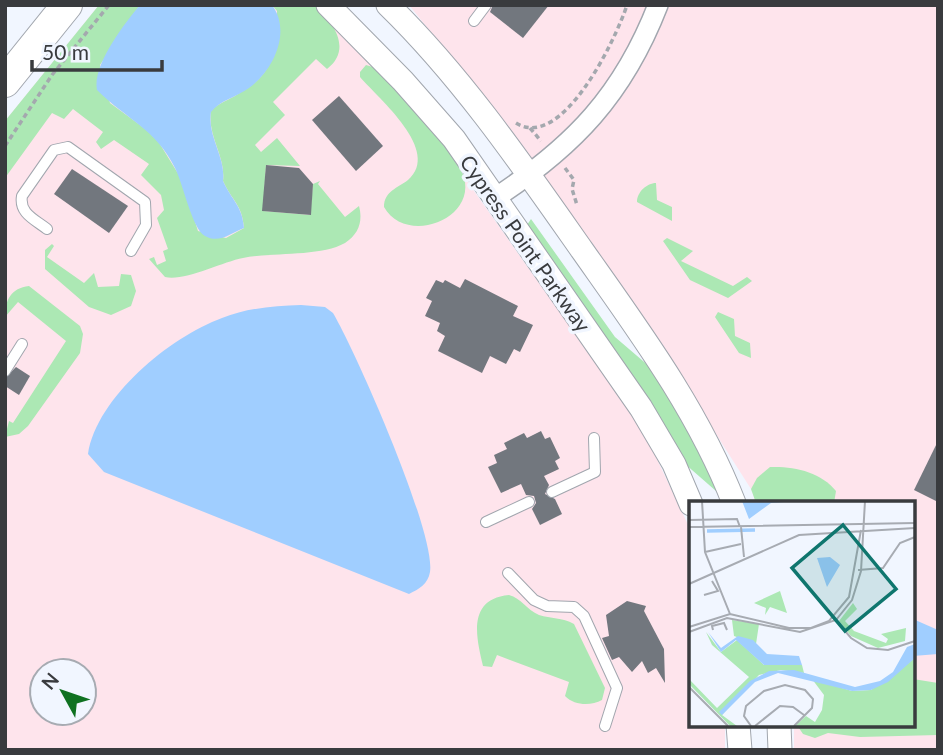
<svg xmlns="http://www.w3.org/2000/svg" width="943" height="755" viewBox="0 0 943 755" font-family="Lato,sans-serif">
<style>
.commercial{fill:#fee4ec;fill-rule:evenodd}
.green{fill:#ace8b4}
.water{fill:#a0ceff}
.building{fill:#72777e}
.lines{fill:none;stroke-linecap:round;stroke-linejoin:round}
.service-casing{stroke:#a1a6ae;stroke-width:12}
.minor-casing{stroke:#a1a6ae;stroke-width:22}
.tertiary-casing{stroke:#a1a6ae;stroke-width:25}
.primary-casing{stroke:#a1a6ae;stroke-width:32}
.path{stroke:#a4a8ae;stroke-width:3.5;stroke-dasharray:5 3.5;stroke-linecap:butt}
.service{stroke:#fff;stroke-width:10}
.minor{stroke:#fff;stroke-width:19}
.tertiary{stroke:#fff;stroke-width:23}
.primary{stroke:#fff;stroke-width:30}
.labels{text-anchor:middle;dominant-baseline:central;stroke-width:7;stroke-linejoin:round;paint-order:stroke}
.street-label{font-size:21px;fill:#393b3e;stroke:#f1f6ff}
.inset-river{fill:none;stroke:#a0ceff;stroke-width:3.5}
.inset-road{fill:none;stroke:#a7abb2;stroke-width:2}
.view{fill:#0f766e;fill-opacity:0.15;stroke:#0f766e;stroke-width:3.5}
.inset-edge{fill:none;stroke:#393b3e;stroke-width:3.5}
</style>
<rect width="100%" height="100%" fill="#f1f6ff"/>
<g class="commercial">
<path d="M99,5H315L433,133L644,432L691,531V725H725V750H5V121ZM42,671H84V713H42Z"/>
<path d="M409,5H938V750H794V725H913V503H756L751,489L628,296L500,119Z"/>
</g>
<g class="green">
<path d="M99,5H140L100,65L110,103L155,136L182,180L198,231L226,238L244,228C242,204 232,201 223,181C226,157 207,136 211,111C218,103 229,100 238,94C277,72 275,51 277,11L272,5H315C333,22 353,49 327,69L316,59L273,102L285,115L255,145L261,152L277,138L300,166L266,165L263,211L310,215L313,184L320,181L318,184L345,217L359,206C363,221 359,234 345,243C320,257 272,252 243,258C222,262 183,282 165,277L149,259L154,257L157,265L166,261L163,251L168,249L157,218L164,210L161,195L141,175L149,164L114,140L101,149L96,142L103,132L73,109L64,119L52,113L5,178V121Z"/>
<path d="M366,65L376,68C398,92 456,149 464,177C476,221 405,245 384,207C384,191 398,188 408,180C442,151 379,99 360,77V72Z"/>
<path d="M656,183L657,200L672,207V221L637,202C637,192 647,183 656,183Z"/>
<path d="M531,219L615,337L650,367L667,392L719,490L716,491L684,463L527,225Z"/>
<path d="M667,238L693,251L681,261L733,286L747,277L752,281L728,298L690,280L663,241Z"/>
<path d="M52,244L54,246L47,257L84,283L94,273L98,287L119,286L121,274L131,275L136,291L131,306L111,315L89,307L45,269V250Z"/>
<path d="M29,286L80,326L83,334L80,353L28,426L19,434L5,437L9,421L13,423L66,341L18,302L5,317C5,300 11,288 29,286Z"/>
<path d="M718,312L734,319L735,336L750,343L751,358L739,353L715,317Z"/>
<path d="M770,467C794,466 821,472 836,491L834,503H756L751,489L757,478Z"/>
<path d="M509,595C521,598 527,610 539,615C551,619 562,617 574,624L605,688L602,700C591,706 575,706 565,696L569,682L497,655L492,667L483,666C476,637 467,599 509,595Z"/>
<path d="M913,679L938,683V735L860,737L828,733L815,738L803,734L797,725H913Z"/>
</g>
<g class="water">
<path d="M140,5H272C292,32 273,71 249,88C237,97 220,100 211,112C207,137 226,157 223,181C232,201 242,205 244,228C231,233 219,244 205,236C192,229 183,183 175,168C156,129 126,119 97,90C92,66 124,24 140,5Z"/>
<path d="M301,305L325,307L333,313C356,352 436,533 430,572C428,584 419,589 409,594L104,472L88,454C97,397 170,337 222,318C247,308 274,306 301,305Z"/>
<path d="M913,619L938,630V654L913,656Z"/>
</g>
<g class="building">
<path d="M493,5H549L523,38L490,12Z"/>
<path d="M339,96L383,146L356,171L312,120Z"/>
<path d="M266,165L299,168L313,184L311,215L262,211Z"/>
<path d="M72,169L128,206L109,233L54,194Z"/>
<path d="M465,279L518,306L513,316L533,325L520,352L514,349L506,364L490,356L482,373L438,351L445,336L437,331L440,323L425,316L432,301L426,298L436,280L443,283L445,280L460,288Z"/>
<path d="M16,367L30,376L19,395L5,386V378Z"/>
<path d="M541,431L545,439L550,437L560,458L555,461L559,469L544,476L549,485L545,494L555,499L562,514L540,525L532,509L536,503L534,496L526,495L521,484L501,493L488,467L497,463L494,455L507,449L504,443L524,433L527,438Z"/>
<path d="M938,441V502L914,490Z"/>
<path d="M627,601L646,606L644,611L664,649L665,683L656,668L648,673L642,661L632,672L619,657L612,660L602,638L609,636L606,615Z"/>
</g>
<g class="lines">
<g class="service-casing">
<g id="service">
<path d="M474,21L486,5"/>
<path d="M47,229C34,219 19,213 22,196L54,150L68,147L145,202L146,225L131,251"/>
<path d="M5,371L22,344"/>
<path d="M552,492L595,472L594,438"/>
<path d="M486,522L529,502"/>
<path d="M508,573L534,600L547,606L574,607L584,616L617,688L605,726"/>
</g>
</g>
<g class="minor-casing">
<path id="minor" d="M495,198C574,146 623,95 658,5"/>
</g>
<g class="tertiary-casing">
<g id="tertiary">
<path d="M328,5L403,81L454,139L641,408L674,464L691,504"/>
<path d="M388,5C462,77 523,166 582,250C639,331 698,410 734,503"/>
<path d="M738,725L740,750"/>
<path d="M779,725L780,750"/>
</g>
</g>
<g class="primary-casing">
<path id="primary" d="M5,82L67,5"/>
</g>
<g class="path">
<path d="M516,123C562,152 616,39 627,5"/>
<path d="M530,128L541,141"/>
<path d="M5,146L52,75L109,5"/>
<path d="M565,168L574,180L572,189L577,205"/>
</g>
<use href="#service" class="service"/>
<use href="#minor" class="minor"/>
<use href="#tertiary" class="tertiary"/>
<use href="#primary" class="primary"/>
</g>
<g class="labels">
<g class="street-label">
<text transform="translate(526 243) rotate(55)">Cypress Point Parkway</text>
</g>
</g>
<g transform="translate(689 501)">
<rect width="226" height="226" fill="#f1f6ff"/>
<path d="M91,90L98,112L81,106L76,114L77,107L65,102ZM164,102L168,108L156,120L165,130L197,142L199,138L192,133L217,127L216,140L189,147L162,135L150,120ZM43,119L70,123L67,143L45,135ZM17,131L32,151L48,139L75,164H113L115,172L92,169L70,174L33,214L48,225H41L0,183V178L28,207L60,176L23,144ZM226,157V225H106L117,215L126,221L133,209L135,194L123,178L163,190L182,189Z" fill="#ace8b4"/>
<path d="M53,0H108L82,2L60,18ZM141,56L151,64L138,86L128,57ZM19,131L32,147L49,135L64,139L78,153L110,155L113,164H75L47,139L32,151ZM226,143V157L199,181L182,189L163,190L89,172L66,181L33,214L30,211L61,180L80,170L105,169L166,186L191,180L204,171L218,146Z" fill="#a0ceff"/>
<path class="inset-river" d="M18,30L66,29"/>
<path class="inset-road" d="M13,0L16,51L41,113M0,19L48,18L51,26M0,26L226,22M52,26L55,56M16,51L52,43M169,69L194,67L211,42L226,36M0,83L110,34L226,27M15,94L29,90L23,80M145,117L162,137L178,147L199,149L226,140M0,126L41,113L100,127H122L140,120L160,96L172,29M24,129L23,125L35,122L38,129M0,131L38,117L111,131L147,119L163,99L172,70L176,0M0,186L39,225M62,225L55,215L57,205L75,190L96,184L116,189L124,198L123,207L105,225M66,225L91,205L104,206L115,214"/>
<path class="view" d="M154,24L207,88L156,130L103,67Z"/>
<rect width="226" height="226" class="inset-edge"/>
</g>
<rect width="943" height="755" fill="none" stroke="#393b3e" stroke-width="14"/>
<g transform="translate(63 692) rotate(310)"><circle r="33" fill="#f1f6ff" stroke="#a7abb2" stroke-width="2"/>
<path d="M0-5L12 26L0 18L-12 26Z" fill="#0f7121"/>
<text y="-10" font-size="19" font-weight="bold" text-anchor="middle" fill="#393b3e">N</text>
</g>
<path d="M32 60v10h130v-10" fill="none" stroke="#393b3e" stroke-width="3.5"/>
<text x="42" y="60" font-size="21" fill="#393b3e" stroke="#f1f6ff" stroke-width="5" paint-order="stroke">50 m</text>
</svg>
